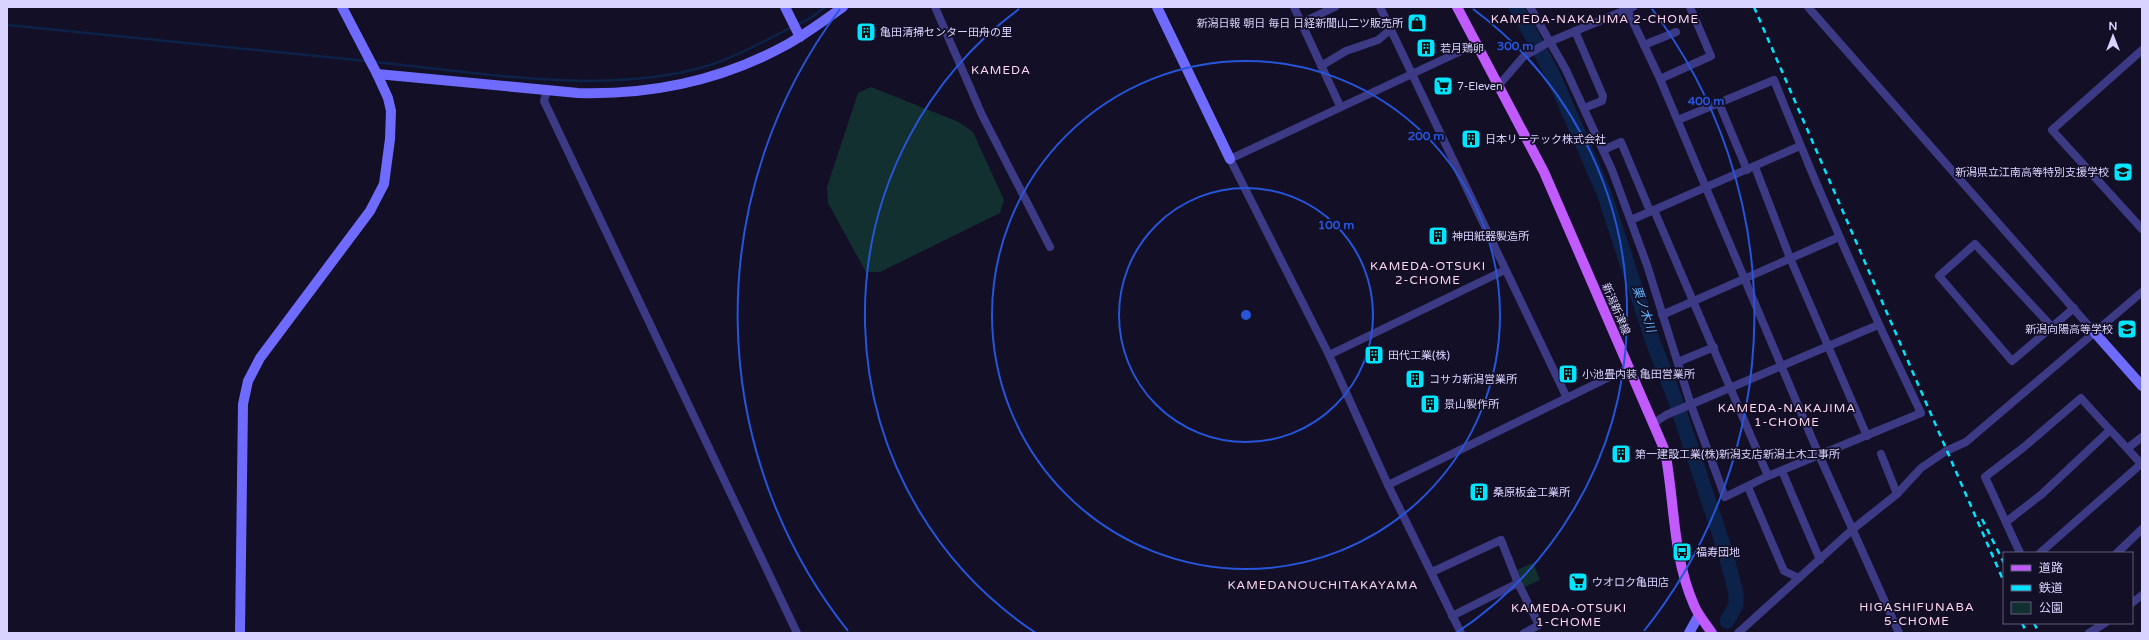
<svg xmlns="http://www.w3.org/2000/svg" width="2149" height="640" viewBox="0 0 2149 640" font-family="'Varela Round','Noto Sans JP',sans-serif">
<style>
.green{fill:#12302f}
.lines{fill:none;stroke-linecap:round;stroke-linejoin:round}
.stream{stroke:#0c2248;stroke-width:2.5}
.river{stroke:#0c2248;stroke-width:15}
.street{stroke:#3d3a85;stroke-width:8}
.secondary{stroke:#6f6bff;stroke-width:10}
.primary{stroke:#c25bff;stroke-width:10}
.rail{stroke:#00e5ff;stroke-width:2.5;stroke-dasharray:6 5;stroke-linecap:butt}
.ring{fill:none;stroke:#2655da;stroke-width:2}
.labels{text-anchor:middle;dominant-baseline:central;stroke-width:3.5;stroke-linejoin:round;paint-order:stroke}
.poi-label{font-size:11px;fill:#d9d4ff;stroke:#130f26;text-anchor:start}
.street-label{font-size:11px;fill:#d9d4ff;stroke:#130f26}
.neighbourhood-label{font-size:12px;letter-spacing:1px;fill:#ffd6f0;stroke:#130f26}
.water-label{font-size:12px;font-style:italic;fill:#62b6ff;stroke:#130f26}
.centre{fill:#2655da;stroke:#130f26;stroke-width:2}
.ring-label{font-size:12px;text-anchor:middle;font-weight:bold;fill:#2655da;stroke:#130f26;stroke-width:3.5;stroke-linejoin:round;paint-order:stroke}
</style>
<rect width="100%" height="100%" fill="#130f26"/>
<g class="green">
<path d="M871,87L959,122L973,132L1004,200L1000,213L880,272H866L828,203L827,187L858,93Z"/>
<path d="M1533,563L1540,580L1524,587L1517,570Z"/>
</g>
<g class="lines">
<g class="stream">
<path d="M7,25L367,61"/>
<path d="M797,25L812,17L825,7"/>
<path d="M374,62C478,72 608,97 710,65C738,56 766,40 792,27"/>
</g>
<path class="river" d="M1516,7L1552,73L1604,193L1653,342L1675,399L1725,551L1736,593V605L1727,621"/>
<g class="street">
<path d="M935,7L982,115L1050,247"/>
<path d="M1294,7L1340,106"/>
<path d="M1380,7L1567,398"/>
<path d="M1530,7L1566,70L1612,170L1647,265L1691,405L1725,497L1768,476L1921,413C1868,304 1819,193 1774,80L1678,120"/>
<path d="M1626,7L1660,79L1819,455L1899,633"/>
<path d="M1808,7L2095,333"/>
<path d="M1301,23L1335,7"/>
<path d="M1575,31L1603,96L1602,101L1584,108"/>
<path d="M1644,45L1676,32"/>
<path d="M2142,50L2052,130L2142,229"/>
<path d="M1321,66L1346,51L1378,40L1390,30"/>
<path d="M1660,79L1711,56L1690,7"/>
<path d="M1499,85L1523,57L1549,42L1633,7"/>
<path d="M547,90L544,101L797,633"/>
<path d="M1719,103L1747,170"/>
<path d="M1603,150L1621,142L1650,211"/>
<path d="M1755,167L1790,258L1867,436"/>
<path d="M1654,210L1768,476"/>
<path d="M1631,220L1800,146"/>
<path d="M1662,315L1839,237"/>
<path d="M2052,327L1975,244L1939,276L2012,361L2074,308"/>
<path d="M1329,355L1505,270"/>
<path d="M1678,362L1714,347"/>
<path d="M1654,423L1666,415L1878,325"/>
<path d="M2128,448L2142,437"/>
<path d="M1881,454L1897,494"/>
<path d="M1782,471L1820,560"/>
<path d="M1388,485L1628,368"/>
<path d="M1748,487L1784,571L1799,578"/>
<path d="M2006,522L2042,494L2109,431"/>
<path d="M2020,553L1985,477L2024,447L2081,398C2101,421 2122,442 2142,465"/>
<path d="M2040,553L2141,464"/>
<path d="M2117,553L2142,529"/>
<path d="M1432,572L1501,540L1518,583L1539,625L1524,633"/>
<path d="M2132,603L2142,595"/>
<path d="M1452,616L1518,583"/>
<path d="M1461,633L1388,485L1329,355L1230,159L1476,44"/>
<path d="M1738,633L1853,529L1897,494L1921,468L1946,451L1966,442L2142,292"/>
<path d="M2089,633L2105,623"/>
</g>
<g class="secondary">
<path d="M785,7L800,37"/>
<path d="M1157,7L1230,159"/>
<path d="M377,74L578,93C651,95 723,80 788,44C807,33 825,20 843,7"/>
<path d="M2095,333L2142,386"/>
<path d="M240,633L243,404L248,381L260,358L370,211L384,184L390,139L391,111L388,98L377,74L342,7"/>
<path d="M1689,633L1699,615"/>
</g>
<path class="primary" d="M1457,7L1544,172L1665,451C1675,503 1672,555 1694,605C1698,615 1706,624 1712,633"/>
<g class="rail">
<path d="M1754,7L2004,582"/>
<path d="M1982,519L2004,563"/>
<path d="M2022,623L2027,633"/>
<path d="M2034,623L2039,633"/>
</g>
</g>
<g class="ring">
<circle cx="1246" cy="315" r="127"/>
<circle cx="1246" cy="315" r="254"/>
<path d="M1036 633A381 381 0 0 1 1019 9M1473 9A381 381 0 0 1 1456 633"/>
<path d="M848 631A508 508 0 0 1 840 9M1652 9A508 508 0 0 1 1644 631"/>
</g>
<defs>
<g id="shop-square" transform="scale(1)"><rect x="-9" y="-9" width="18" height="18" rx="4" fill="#00e5ff" stroke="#130f26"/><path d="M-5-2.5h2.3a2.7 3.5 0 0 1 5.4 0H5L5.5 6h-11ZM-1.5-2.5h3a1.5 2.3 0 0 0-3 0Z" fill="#111"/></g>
<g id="building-square" transform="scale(1)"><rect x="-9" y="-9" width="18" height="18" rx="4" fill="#00e5ff" stroke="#130f26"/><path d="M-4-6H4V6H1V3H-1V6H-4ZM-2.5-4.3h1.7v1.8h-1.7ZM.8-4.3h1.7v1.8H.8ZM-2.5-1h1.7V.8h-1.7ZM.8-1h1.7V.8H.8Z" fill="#111"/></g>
<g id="supermarket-square" transform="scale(1)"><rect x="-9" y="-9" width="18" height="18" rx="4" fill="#00e5ff" stroke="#130f26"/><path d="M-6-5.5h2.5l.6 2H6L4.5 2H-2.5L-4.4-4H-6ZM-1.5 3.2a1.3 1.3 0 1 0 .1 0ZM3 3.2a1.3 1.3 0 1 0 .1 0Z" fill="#111"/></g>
<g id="school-square" transform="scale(1)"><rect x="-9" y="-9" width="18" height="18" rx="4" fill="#00e5ff" stroke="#130f26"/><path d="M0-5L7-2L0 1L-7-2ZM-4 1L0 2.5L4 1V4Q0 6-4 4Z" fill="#111"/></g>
<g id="bus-square" transform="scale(1)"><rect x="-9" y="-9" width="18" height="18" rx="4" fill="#00e5ff" stroke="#130f26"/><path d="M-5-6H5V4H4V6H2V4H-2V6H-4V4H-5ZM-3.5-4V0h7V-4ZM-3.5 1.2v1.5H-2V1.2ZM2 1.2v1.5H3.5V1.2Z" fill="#111"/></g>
</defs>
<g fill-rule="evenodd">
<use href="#shop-square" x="1417" y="23"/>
<use href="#building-square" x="866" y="32"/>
<use href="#building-square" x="1426" y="48"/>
<use href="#supermarket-square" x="1443" y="86"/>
<use href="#building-square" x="1471" y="139"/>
<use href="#school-square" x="2123" y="172"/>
<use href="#building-square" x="1438" y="236"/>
<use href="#school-square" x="2127" y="329"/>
<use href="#building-square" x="1374" y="355"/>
<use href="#building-square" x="1568" y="374"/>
<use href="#building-square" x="1415" y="379"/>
<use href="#building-square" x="1430" y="404"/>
<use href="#building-square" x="1621" y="454"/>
<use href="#building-square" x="1479" y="492"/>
<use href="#bus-square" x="1682" y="552"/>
<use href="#supermarket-square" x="1578" y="582"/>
</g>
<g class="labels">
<g class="poi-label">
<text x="1403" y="23" text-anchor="end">新潟日報 朝日 毎日 日経新聞山二ツ販売所</text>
<text x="880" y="32">亀田清掃センター田舟の里</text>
<text x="1440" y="48">若月鶏卵</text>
<text x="1457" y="86">7-Eleven</text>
<text x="1485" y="139">日本リーテック株式会社</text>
<text x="2109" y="172" text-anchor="end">新潟県立江南高等特別支援学校</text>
<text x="1452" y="236">神田紙器製造所</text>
<text x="2113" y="329" text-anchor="end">新潟向陽高等学校</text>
<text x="1388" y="355">田代工業(株)</text>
<text x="1582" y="374">小池畳内装 亀田営業所</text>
<text x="1429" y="379">コサカ新潟営業所</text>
<text x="1444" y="404">景山製作所</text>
<text x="1635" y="454">第一建設工業(株)新潟支店新潟土木工事所</text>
<text x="1493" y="492">桑原板金工業所</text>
<text x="1696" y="552">福寿団地</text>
<text x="1592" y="582">ウオロク亀田店</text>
</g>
<g class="street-label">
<text transform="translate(1616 309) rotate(67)">新潟新津線</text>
</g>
<g class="neighbourhood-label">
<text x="1595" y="19">KAMEDA-NAKAJIMA 2-CHOME</text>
<text x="1001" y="70">KAMEDA</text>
<text x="1428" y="266">KAMEDA-OTSUKI<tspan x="1428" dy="14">2-CHOME</tspan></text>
<text x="1787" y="408">KAMEDA-NAKAJIMA<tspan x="1787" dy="14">1-CHOME</tspan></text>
<text x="1323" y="585">KAMEDANOUCHITAKAYAMA</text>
<text x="1917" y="607">HIGASHIFUNABA<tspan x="1917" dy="14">5-CHOME</tspan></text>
<text x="1569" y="608">KAMEDA-OTSUKI<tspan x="1569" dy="14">1-CHOME</tspan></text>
</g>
<g class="water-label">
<text transform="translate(1644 309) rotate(71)">栗ノ木川</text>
</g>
</g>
<circle cx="1246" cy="315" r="6" class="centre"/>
<g class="ring-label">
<text x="1515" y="50">300 m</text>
<text x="1706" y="105">400 m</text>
<text x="1426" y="140">200 m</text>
<text x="1336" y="229">100 m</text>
</g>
<rect width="2149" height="640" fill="none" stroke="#d9d4ff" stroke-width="16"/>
<rect x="2003" y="552" width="130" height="72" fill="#130f26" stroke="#625e7d"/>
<rect x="2011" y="565" width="20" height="6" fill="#c25bff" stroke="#625e7d"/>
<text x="2039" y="572" font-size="12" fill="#d9d4ff">道路</text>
<rect x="2011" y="585" width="20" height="6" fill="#00e5ff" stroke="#625e7d"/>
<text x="2039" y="592" font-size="12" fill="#d9d4ff">鉄道</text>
<rect x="2011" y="602" width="20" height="12" fill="#12302f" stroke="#625e7d"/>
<text x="2039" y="612" font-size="12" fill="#d9d4ff">公園</text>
<g transform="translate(2113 36)" stroke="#130f26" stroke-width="3" paint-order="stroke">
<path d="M0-3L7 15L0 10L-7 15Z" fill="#d9d4ff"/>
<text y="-6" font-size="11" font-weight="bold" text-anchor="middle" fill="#d9d4ff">N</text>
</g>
</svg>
